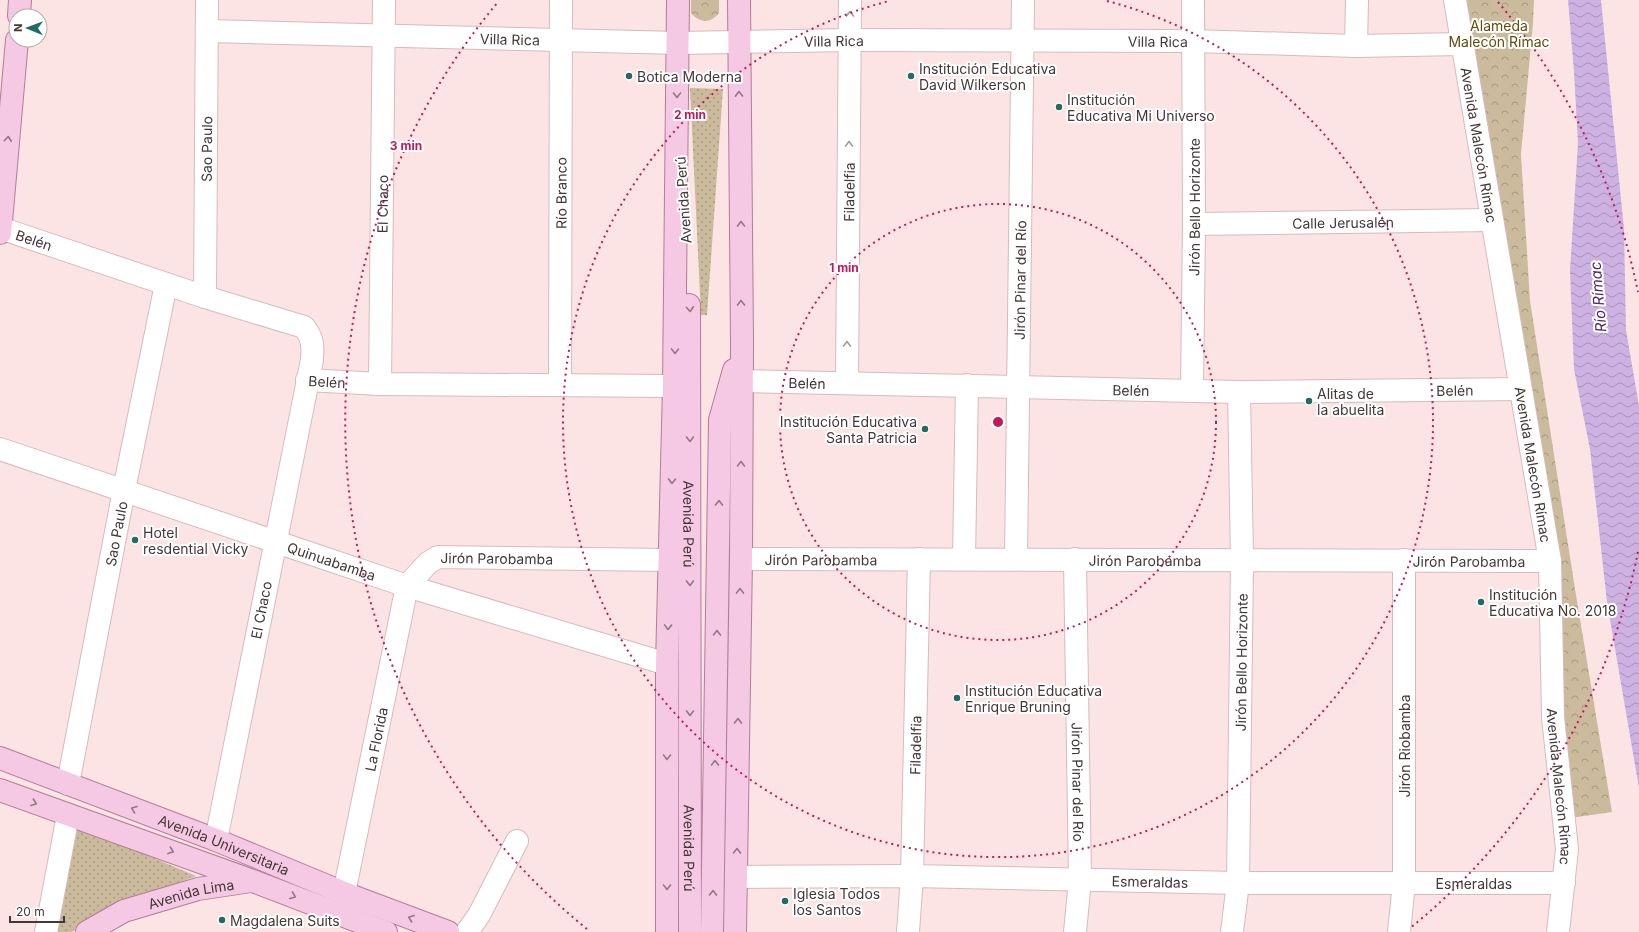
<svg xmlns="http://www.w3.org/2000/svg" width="1639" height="932" viewBox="0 0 1639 932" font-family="Inter,sans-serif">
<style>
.grass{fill:url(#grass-dots)}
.forest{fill:url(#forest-crowns)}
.water{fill:url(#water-waves)}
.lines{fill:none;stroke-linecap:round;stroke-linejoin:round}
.minor-casing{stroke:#d7bbbb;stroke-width:24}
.major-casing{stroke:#b27d9a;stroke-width:24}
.minor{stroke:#fff;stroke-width:22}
.major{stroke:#f5c8e3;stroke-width:22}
.oneway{stroke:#a19b9b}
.oneway2{stroke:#937884}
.ring{fill:none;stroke:#c2185b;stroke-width:2;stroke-dasharray:2 4}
.poi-dot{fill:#226b63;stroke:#fff;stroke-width:1.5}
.labels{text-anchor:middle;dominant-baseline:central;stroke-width:4;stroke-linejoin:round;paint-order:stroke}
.park-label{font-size:14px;fill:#654b0a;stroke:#fff}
.street-label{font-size:14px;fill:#433737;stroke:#fff}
.poi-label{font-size:14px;fill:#433737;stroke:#fff;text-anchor:start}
.water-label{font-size:15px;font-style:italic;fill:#4e2a66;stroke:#fff}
.centre{fill:#c2185b;stroke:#fff;stroke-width:2}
.ring-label{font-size:12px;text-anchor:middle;font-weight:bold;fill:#c2185b;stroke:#fff;stroke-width:4;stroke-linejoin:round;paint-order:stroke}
</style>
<defs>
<pattern id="grass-dots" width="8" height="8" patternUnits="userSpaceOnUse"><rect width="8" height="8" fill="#cbbb9c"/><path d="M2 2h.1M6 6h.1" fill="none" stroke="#a69980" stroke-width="1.8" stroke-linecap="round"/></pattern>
<pattern id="forest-crowns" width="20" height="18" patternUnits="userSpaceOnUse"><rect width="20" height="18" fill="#cbbb9c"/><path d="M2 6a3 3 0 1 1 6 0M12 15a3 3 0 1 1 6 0" fill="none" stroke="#a69980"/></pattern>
<pattern id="water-waves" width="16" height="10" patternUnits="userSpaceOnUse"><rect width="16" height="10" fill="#ccb1e2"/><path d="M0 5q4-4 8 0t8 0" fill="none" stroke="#a791b8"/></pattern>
</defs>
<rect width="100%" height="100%" fill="#fce4e4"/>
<g class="grass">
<path d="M690,88L723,89L707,315H701Z"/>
<path d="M81,827L196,876L137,898L85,921L72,932H57L73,830Z"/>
</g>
<g class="forest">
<path d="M691,0H719V13C710,24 700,23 691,13Z"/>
<path d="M1461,0H1534L1533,23L1521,154L1530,301L1575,589L1612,812L1570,818L1557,700L1559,586Z"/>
</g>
<path class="water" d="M1568,0H1601L1624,229L1626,330L1639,406V788L1607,602L1590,449L1574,369L1570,271L1578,143L1574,72Z"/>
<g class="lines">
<g class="minor-casing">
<g id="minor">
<path id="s1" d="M1455,0L1550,561L1553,717L1567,849L1558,932"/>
<path id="s2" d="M207,31L678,43L850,40L1193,41L1356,46L1461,44"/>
<path d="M1356,46L1357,0"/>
<path id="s3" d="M1194,224L1491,220"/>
<path id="s4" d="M0,228L205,297L304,327C313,338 313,346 312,360L216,840"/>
<path id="s5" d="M205,297L207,0"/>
<path id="s6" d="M307,380L380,384L674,386"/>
<path id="s7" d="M741,381L1239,392L1520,389"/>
<path id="s8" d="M847,383L850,0"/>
<path id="s9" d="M380,384L384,0"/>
<path id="s10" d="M560,385L561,0"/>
<path id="s11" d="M1192,390L1194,224L1193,0"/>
<path id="s12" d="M0,449L407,586L667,664"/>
<path id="s13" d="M741,559L1550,561"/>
<path d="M964,559L967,385"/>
<path id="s14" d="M1016,559L1023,0"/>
<path id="s15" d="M1075,559L1080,880L1075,932"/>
<path id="s16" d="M68,784L124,490L166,284"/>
<path id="s17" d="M736,877L912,876L1238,883H1564"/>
<path id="s18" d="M344,893L407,586L428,563L438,557L670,560"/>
<path d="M46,932L68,815"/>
<path d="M467,932L479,915L517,841"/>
<path id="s19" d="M908,932L912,876L919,559"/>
<path id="s20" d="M1232,932L1238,883L1242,560L1239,392"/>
<path d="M1399,932L1404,883V560"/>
</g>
</g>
<g class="major-casing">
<g id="major">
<path d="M19,16L20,0"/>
<path d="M0,233L17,40"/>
<path id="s21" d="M689,305L690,932"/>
<path id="s22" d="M0,758L216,840L344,893L448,932"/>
<path d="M0,790L253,881L386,932"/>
<path id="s23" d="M87,932L124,911L198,889L251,881"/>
<path d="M667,932V664L674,386L678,0"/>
<path d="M712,932L720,420L734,370"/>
<path d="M735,932L741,559L742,342L739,0"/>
</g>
</g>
<use href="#minor" class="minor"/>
<use href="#major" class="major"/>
</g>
<defs><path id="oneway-chevron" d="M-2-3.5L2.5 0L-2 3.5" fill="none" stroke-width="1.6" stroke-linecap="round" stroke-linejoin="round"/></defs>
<g class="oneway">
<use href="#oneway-chevron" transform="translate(850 14) rotate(-90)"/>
<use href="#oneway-chevron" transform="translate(849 144) rotate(-90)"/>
<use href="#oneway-chevron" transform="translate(847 344) rotate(-90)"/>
</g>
<g class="oneway2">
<use href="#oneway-chevron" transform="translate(739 94) rotate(-91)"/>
<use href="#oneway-chevron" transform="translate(677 95) rotate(90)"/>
<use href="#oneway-chevron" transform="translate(8 139) rotate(-85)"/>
<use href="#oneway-chevron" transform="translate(741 224) rotate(-91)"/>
<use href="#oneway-chevron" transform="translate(741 303) rotate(-91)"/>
<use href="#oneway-chevron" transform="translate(690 309) rotate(86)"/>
<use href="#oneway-chevron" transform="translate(675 351) rotate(91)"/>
<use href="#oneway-chevron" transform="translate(690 439) rotate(90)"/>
<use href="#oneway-chevron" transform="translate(741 464) rotate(-90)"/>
<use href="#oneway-chevron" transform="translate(672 481) rotate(91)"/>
<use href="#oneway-chevron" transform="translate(719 503) rotate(-89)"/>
<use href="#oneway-chevron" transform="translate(690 583) rotate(90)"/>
<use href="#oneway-chevron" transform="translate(740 591) rotate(-89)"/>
<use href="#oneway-chevron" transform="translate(668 627) rotate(92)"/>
<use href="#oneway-chevron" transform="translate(717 633) rotate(-89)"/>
<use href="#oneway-chevron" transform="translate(690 713) rotate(90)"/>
<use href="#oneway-chevron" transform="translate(738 721) rotate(-89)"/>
<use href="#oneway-chevron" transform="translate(667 757) rotate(90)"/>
<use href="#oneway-chevron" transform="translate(715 763) rotate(-89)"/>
<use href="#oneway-chevron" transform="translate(34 803) rotate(20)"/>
<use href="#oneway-chevron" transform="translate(134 809) rotate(-159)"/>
<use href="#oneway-chevron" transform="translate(171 851) rotate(20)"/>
<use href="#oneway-chevron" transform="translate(737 851) rotate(-89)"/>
<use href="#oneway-chevron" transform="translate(667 887) rotate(90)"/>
<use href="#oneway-chevron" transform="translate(713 893) rotate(-89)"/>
<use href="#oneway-chevron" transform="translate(293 896) rotate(21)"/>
<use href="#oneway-chevron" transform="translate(411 918) rotate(-160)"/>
</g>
<g class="ring">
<circle cx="998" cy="422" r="218"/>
<path d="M1107 1A435 435 0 1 1 889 1"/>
<path d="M1638 552A653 653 0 0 1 1409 929M587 929A653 653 0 0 1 498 2M1498 2A653 653 0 0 1 1638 292"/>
</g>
<g class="poi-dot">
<circle cx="629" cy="76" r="4"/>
<circle cx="911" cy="76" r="4"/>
<circle cx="1059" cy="107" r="4"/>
<circle cx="1309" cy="401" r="4"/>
<circle cx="925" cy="429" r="4"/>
<circle cx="135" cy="540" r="4"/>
<circle cx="1481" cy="602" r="4"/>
<circle cx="957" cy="698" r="4"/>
<circle cx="785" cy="901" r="4"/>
<circle cx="222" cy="920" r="4"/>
</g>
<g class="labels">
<g class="park-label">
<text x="1499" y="25">Alameda<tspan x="1499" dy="16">Malecón Rímac</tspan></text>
</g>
<g class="street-label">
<text stroke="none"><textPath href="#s2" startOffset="303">Villa Rica</textPath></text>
<text stroke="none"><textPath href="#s2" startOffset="627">Villa Rica</textPath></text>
<text stroke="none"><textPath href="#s2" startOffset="951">Villa Rica</textPath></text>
<text stroke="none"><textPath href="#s1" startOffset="147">Avenida Malecón Rímac</textPath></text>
<text stroke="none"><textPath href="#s5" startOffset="148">Sao Paulo</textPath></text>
<text stroke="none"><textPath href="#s8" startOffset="191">Filadelfia</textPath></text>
<text stroke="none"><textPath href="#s10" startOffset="192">Río Branco</textPath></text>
<text transform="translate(683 200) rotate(-94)">Avenida Perú</text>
<text stroke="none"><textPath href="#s9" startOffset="180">El Chaco</textPath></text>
<text stroke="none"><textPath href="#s11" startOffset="183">Jirón Bello Horizonte</textPath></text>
<text stroke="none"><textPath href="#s3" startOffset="149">Calle Jerusalén</textPath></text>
<text stroke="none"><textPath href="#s4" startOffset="36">Belén</textPath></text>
<text stroke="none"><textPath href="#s14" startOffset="279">Jirón Pinar del Río</textPath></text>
<text stroke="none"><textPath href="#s6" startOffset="20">Belén</textPath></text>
<text stroke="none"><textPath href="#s7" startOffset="66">Belén</textPath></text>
<text stroke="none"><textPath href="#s7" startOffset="390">Belén</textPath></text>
<text stroke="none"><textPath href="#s7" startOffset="714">Belén</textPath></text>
<text stroke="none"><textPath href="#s1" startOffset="471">Avenida Malecón Rímac</textPath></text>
<text stroke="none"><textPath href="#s21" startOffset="219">Avenida Perú</textPath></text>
<text stroke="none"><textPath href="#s16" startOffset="255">Sao Paulo</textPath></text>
<text stroke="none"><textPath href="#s18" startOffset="415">Jirón Parobamba</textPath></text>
<text stroke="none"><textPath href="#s13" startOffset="80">Jirón Parobamba</textPath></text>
<text stroke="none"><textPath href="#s13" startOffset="404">Jirón Parobamba</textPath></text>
<text stroke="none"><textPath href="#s13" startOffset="728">Jirón Parobamba</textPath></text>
<text stroke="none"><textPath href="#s12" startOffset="350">Quinuabamba</textPath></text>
<text transform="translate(261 610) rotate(-79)">El Chaco</text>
<text stroke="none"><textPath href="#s20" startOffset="270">Jirón Bello Horizonte</textPath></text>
<text stroke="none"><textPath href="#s18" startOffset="157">La Florida</textPath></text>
<text stroke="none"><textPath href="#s19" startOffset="187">Filadelfia</textPath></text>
<text transform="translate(1404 746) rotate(-90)">Jirón Riobamba</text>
<text stroke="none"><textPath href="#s15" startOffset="223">Jirón Pinar del Río</textPath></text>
<text stroke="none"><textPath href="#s1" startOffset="795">Avenida Malecón Rímac</textPath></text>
<text stroke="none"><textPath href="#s22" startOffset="240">Avenida Universitaria</textPath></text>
<text stroke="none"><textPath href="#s21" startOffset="543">Avenida Perú</textPath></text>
<text stroke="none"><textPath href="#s17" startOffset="414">Esmeraldas</textPath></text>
<text stroke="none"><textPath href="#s17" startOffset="738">Esmeraldas</textPath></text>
<text stroke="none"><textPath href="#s23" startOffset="112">Avenida Lima</textPath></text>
</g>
<g class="poi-label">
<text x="919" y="68">Institución Educativa<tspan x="919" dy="16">David Wilkerson</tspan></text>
<text x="637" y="76">Botica Moderna</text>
<text x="1067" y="99">Institución<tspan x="1067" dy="16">Educativa Mi Universo</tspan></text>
<text x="1317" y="393">Alitas de<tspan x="1317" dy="16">la abuelita</tspan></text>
<text x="917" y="421" text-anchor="end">Institución Educativa<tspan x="917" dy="16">Santa Patricia</tspan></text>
<text x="143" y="532">Hotel<tspan x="143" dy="16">resdential Vicky</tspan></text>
<text x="1489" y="594">Institución<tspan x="1489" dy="16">Educativa No. 2018</tspan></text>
<text x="965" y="690">Institución Educativa<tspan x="965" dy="16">Enrique Bruning</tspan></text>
<text x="793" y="893">Iglesia Todos<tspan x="793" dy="16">los Santos</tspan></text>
<text x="230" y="920">Magdalena Suits</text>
</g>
<g class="water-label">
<text transform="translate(1598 297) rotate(-95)">Río Rímac</text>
</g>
</g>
<circle cx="998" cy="422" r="6" class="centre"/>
<g class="ring-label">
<text x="690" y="119">2 min</text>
<text x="406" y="150">3 min</text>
<text x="844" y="272">1 min</text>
</g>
<g transform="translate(28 28) rotate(271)"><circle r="19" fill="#ffffff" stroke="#b4afaf"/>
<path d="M0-3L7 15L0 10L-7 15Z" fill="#226b63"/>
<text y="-6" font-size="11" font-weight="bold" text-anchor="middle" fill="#433737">N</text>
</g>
<path d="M10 916v6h54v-6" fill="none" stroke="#433737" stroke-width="2"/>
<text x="16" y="916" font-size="12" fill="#433737" stroke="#ffffff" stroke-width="3" paint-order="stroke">20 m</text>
</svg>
